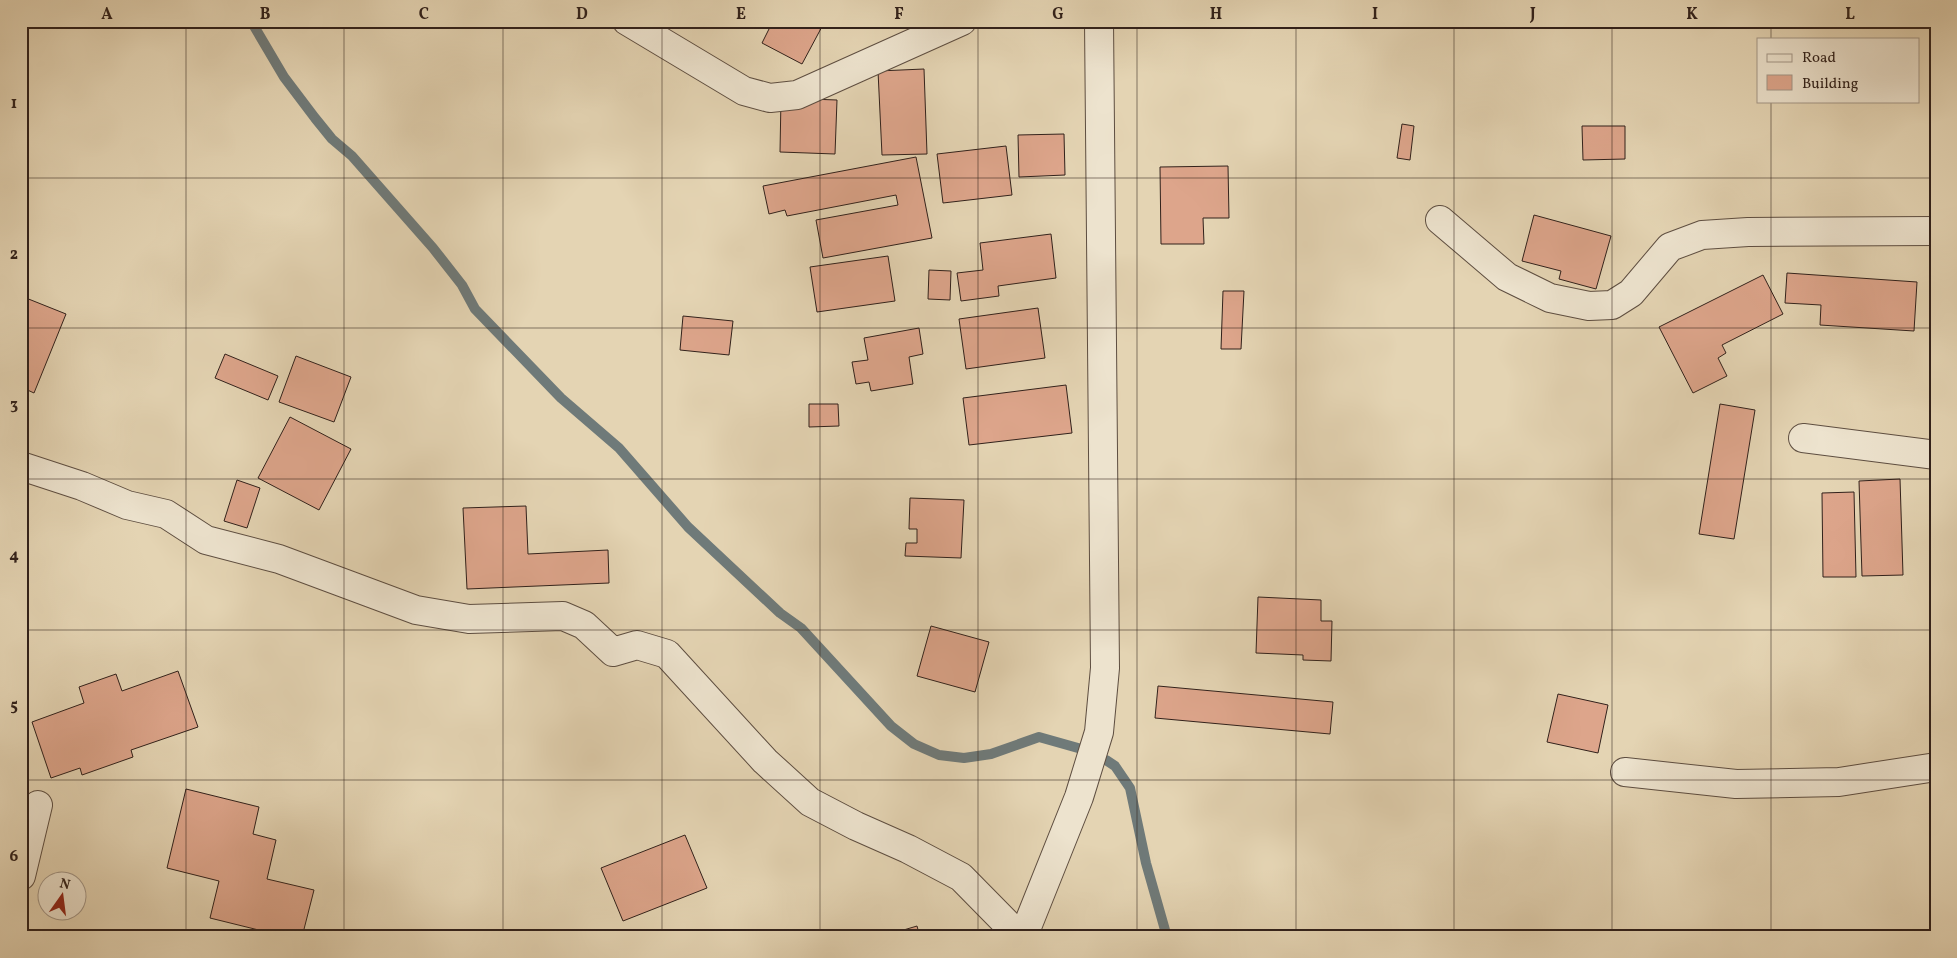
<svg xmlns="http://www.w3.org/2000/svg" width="1957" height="958" viewBox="0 0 1957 958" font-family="Vollkorn,serif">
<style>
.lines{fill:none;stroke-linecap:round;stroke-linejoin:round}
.stream{stroke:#6f7a79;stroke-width:10}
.building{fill:#dda58b;stroke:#31211b}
.minor-casing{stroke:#5e4e41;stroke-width:30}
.minor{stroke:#ede3ce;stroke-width:28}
.grid{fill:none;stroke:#31211b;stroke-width:1;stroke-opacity:0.55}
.neatline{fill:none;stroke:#31211b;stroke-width:2}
.grid-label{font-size:16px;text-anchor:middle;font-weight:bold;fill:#31211b}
</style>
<rect width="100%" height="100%" fill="#e4d4b3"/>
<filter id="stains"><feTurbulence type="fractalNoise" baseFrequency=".004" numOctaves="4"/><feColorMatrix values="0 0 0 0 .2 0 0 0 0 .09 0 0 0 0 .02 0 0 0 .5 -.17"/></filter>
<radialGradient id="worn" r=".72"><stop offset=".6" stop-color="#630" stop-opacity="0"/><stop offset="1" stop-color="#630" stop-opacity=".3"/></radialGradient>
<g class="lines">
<path class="stream" d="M251,21L284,77L315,118L332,139L352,156L433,248L462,285L475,309L561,398L619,448L688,527L780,613L801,628L891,726L914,744L939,755L964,758L991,754L1039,737L1078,748L1106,760L1115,766L1130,788L1146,863L1167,937"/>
</g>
<g class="building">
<path d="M773,21H825L802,64L762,43Z"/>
<path d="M924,69L927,154L882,155L878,71Z"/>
<path d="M781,98L837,100L835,154L780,152Z"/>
<path d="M1402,124L1414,126L1410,160L1397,158Z"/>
<path d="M1582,126H1625V159L1583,160Z"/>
<path d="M1064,134L1065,175L1019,177L1018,135Z"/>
<path d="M1006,146L1012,195L943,203L937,154Z"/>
<path d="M916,157L932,238L823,258L816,220L898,205L896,195L787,216L785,210L769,214L763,186Z"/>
<path d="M1228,166L1229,218H1203L1204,244H1161L1160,167Z"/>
<path d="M1534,215L1611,236L1596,289L1559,279L1561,271L1522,261Z"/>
<path d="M1051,234L1056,278L998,286L999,296L961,301L957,273L983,270L980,243Z"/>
<path d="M888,256L895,301L817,312L810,267Z"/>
<path d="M929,270L951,271L950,300L928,299Z"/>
<path d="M1787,273L1917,282L1914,331L1820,325L1821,305L1785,303Z"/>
<path d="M1763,275L1783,314L1722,345L1726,353L1718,358L1727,376L1693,393L1659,327Z"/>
<path d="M1223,291H1244L1241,349H1221Z"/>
<path d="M21,296L66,314L34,393L21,387Z"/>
<path d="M1038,308L1045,358L966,369L959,319Z"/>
<path d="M683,316L733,321L729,355L680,350Z"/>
<path d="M919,328L923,354L909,357L913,384L871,391L869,382L856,384L852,362L868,360L864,338Z"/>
<path d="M225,354L278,376L268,400L215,378Z"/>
<path d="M296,356L351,377L334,422L279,402Z"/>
<path d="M1066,385L1072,433L969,445L963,398Z"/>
<path d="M809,404H838L839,426L809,427Z"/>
<path d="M1720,404L1755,410L1734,539L1699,534Z"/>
<path d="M290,417L351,449L319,510L258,478Z"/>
<path d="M1900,479L1903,575L1862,576L1859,481Z"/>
<path d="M237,480L260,488L247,528L224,521Z"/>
<path d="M1854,492L1856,577H1823L1822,493Z"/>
<path d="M910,498L964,500L961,558L905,556L906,543H917V529H909Z"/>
<path d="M526,506L528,554L608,550L609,583L467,589L463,508Z"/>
<path d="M1258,597L1321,600V621H1332L1331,661L1303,660V655L1256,653Z"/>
<path d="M931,626L989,642L975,692L917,676Z"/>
<path d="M178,671L198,727L131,750L133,757L82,775L80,768L51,778L32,722L84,703L79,687L116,674L122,691Z"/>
<path d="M1158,686L1333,702L1330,734L1155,718Z"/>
<path d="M1558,694L1608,705L1598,753L1547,742Z"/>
<path d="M186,789L259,807L253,834L276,840L267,879L314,890L302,937H287L210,918L219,881L167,868Z"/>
<path d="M685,835L707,888L623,921L601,868Z"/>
<path d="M917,926L920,937H880Z"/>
</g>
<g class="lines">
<g class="minor-casing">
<g id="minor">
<path d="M627,21L744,91L770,98L797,95L962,21"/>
<path d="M1440,220L1507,277L1550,298L1589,306L1612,305L1631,293L1670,247L1702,235L1748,232L1936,231"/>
<path d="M1803,438L1936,455"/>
<path d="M21,466L82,486L127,505L166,514L206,540L279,559L416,610L469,619L563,616L584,625L613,652L637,645L667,654L765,761L810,802L856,826L908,849L961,877L1020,937"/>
<path d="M1625,772L1736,784L1839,782L1936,767"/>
<path d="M21,876L38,805"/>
<path d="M1023,937L1079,797L1099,732L1105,668L1099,21"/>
</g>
</g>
<use href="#minor" class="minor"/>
</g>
<path class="grid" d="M186,21V937M344,21V937M503,21V937M662,21V937M820,21V937M978,21V937M1137,21V937M1296,21V937M1454,21V937M1612,21V937M1771,21V39M1771,101V937M21,178H1936M21,328H1936M21,479H1936M21,630H1936M21,780H1936"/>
<rect width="1957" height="958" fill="none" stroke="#e4d4b3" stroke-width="55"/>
<rect x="1757" y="38" width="162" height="65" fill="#ede3ce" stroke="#a29586"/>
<rect x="1767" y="54" width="25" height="8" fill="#ede3ce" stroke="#a29586"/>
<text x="1802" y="62" font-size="15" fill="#31211b">Road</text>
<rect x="1767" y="75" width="25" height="15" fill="#dda58b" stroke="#a29586"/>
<text x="1802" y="88" font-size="15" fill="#31211b">Building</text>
<g transform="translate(62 896) rotate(14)"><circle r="24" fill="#ede3ce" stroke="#a29586"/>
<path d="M0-4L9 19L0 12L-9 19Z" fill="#8f2418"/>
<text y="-8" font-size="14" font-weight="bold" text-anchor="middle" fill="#31211b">N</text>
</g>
<rect x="28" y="28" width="1902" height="902" class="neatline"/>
<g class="grid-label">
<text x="107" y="19">A</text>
<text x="265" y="19">B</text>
<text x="424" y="19">C</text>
<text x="582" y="19">D</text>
<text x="741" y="19">E</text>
<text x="899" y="19">F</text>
<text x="1058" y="19">G</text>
<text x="1216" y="19">H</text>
<text x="1375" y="19">I</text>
<text x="1533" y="19">J</text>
<text x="1692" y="19">K</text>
<text x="1850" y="19">L</text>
<text x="14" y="108">1</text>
<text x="14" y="259">2</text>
<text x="14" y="409">3</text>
<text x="14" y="560">4</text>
<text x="14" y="710">5</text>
<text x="14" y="861">6</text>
</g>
<rect width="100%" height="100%" filter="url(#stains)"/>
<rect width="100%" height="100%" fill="url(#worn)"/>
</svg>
